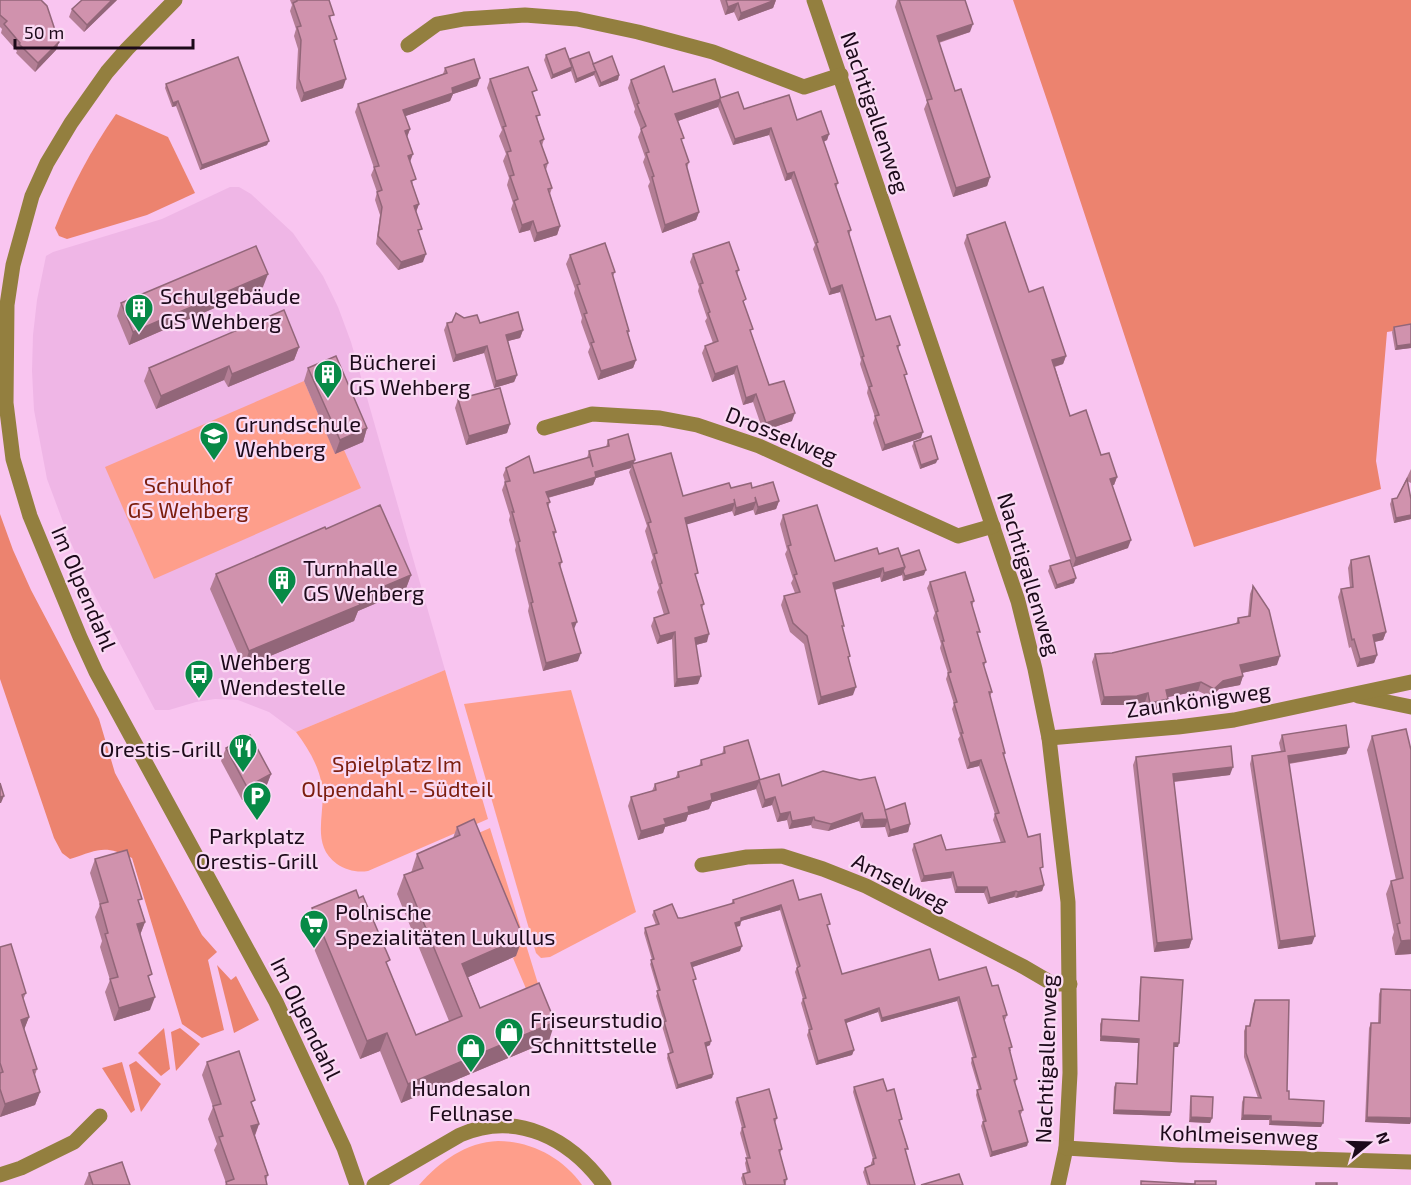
<svg xmlns="http://www.w3.org/2000/svg" width="1411" height="1185" viewBox="0 0 1411 1185" font-family="'Exo 2',sans-serif">
<style>
.built{fill:#efb6e6}
.green{fill:#fe9e8b}
.forest{fill:#ec836f}
.lines{fill:none;stroke-linecap:round;stroke-linejoin:round}
.minor{stroke:#937f3f;stroke-width:15}
.wall{fill:#b37e95}
.shaded-wall{fill:#926679}
.building{fill:#d092ad;stroke:#926679;stroke-width:1.5}
.labels{text-anchor:middle;dominant-baseline:central;stroke-width:4.5;stroke-linejoin:round;paint-order:stroke}
.street-label{font-size:22px;fill:#1c0a1a;stroke:#fadaf4}
.poi-label{font-size:22px;fill:#1c0a1a;stroke:#fadaf4;text-anchor:start}
.park-label{font-size:22px;fill:#7b1e0e;stroke:#fadaf4}
</style>
<rect width="100%" height="100%" fill="#f9c5f0"/>
<path class="built" d="M230,187H239L251,194L293,233L323,276L338,307L351,342L445,670L296,732L269,712L238,700L215,699L196,702L169,710H155L87,581L69,538L47,479L34,410L32,371L33,335L37,300L46,256L53,252L162,219Z"/>
<g class="green">
<path d="M304,381L335,453L344,450L361,488L154,579L105,467Z"/>
<path d="M445,670L488,819L368,871C357,873 346,870 337,864C310,845 326,813 322,786C319,766 308,748 296,732Z"/>
<path d="M571,690L636,912L550,957L541,958L536,953L464,704Z"/>
<path d="M490,828L539,987L527,991L513,958L516,956L467,838Z"/>
<path d="M498,1141C531,1141 563,1158 582,1185H419C439,1162 466,1142 498,1141Z"/>
</g>
<g class="forest">
<path d="M1013,0H1411V328L1387,332L1376,461L1381,489L1194,547L1052,115Z"/>
<path d="M116,114L168,137L195,193L147,215L67,239L59,236L55,228C71,187 91,150 116,114Z"/>
<path d="M0,514L13,550L31,590L99,719L115,773L202,935L217,952L208,960L224,1030L202,1038L182,1024L132,858C104,844 98,850 70,859L62,853L54,838L0,679Z"/>
<path d="M217,965L231,980L236,976L259,1020L234,1033Z"/>
<path d="M164,1028L170,1069L161,1076L138,1053Z"/>
<path d="M180,1028L200,1044L176,1071L171,1032Z"/>
<path d="M136,1061L161,1084L141,1112L129,1065Z"/>
<path d="M122,1062L135,1110L131,1113L102,1068Z"/>
</g>
<g class="lines">
<g class="minor">
<path d="M175,0L127,49L107,72L71,123L47,163L32,196L13,265L7,305L6,403L13,459L30,516L80,637L96,672L276,1002L344,1148L357,1185"/>
<path d="M814,0L1018,601L1035,669L1049,738L1068,902L1070,1073L1066,1148L1058,1185"/>
<path d="M408,45L437,24L464,19L525,15L577,19L638,32L713,52L804,87L841,75"/>
<path d="M544,428L592,414L660,418L697,425L759,446L958,536L993,526"/>
<path d="M1358,696L1411,707"/>
<path d="M1049,738L1178,727L1234,720L1411,682"/>
<path d="M702,865L747,857L782,856L823,869L866,886L1024,967L1053,984H1070"/>
<path d="M1066,1148L1180,1155L1411,1162"/>
<path d="M0,1175L21,1168L74,1142L100,1116"/>
<path d="M374,1185L460,1135C517,1110 570,1139 604,1185"/>
</g>
</g>
<g class="wall">
<path d="M0,0L59,42L56,50L35,72L16,53L17,51L1,33L2,29L0,27Z"/>
<path d="M117,0L84,32L69,17L72,9Z"/>
<path d="M290,0H329L331,22L343,88L301,102L296,88L298,49L294,36L296,29L290,11L292,5Z"/>
<path d="M720,0H776L773,8L738,21L734,12L725,15Z"/>
<path d="M897,0H965L970,32L939,43L955,91L990,177L987,186L953,197L924,109L927,102L895,7Z"/>
<path d="M546,55L593,64L619,75L618,80L599,87L594,75L575,83L571,71L551,79L544,60Z"/>
<path d="M445,68L477,86L453,94L450,101L405,116L410,129L407,137L413,186L419,204L416,212L423,262L398,270L376,244L380,215L375,200L377,192L371,175L374,168L355,112L358,104L443,74Z"/>
<path d="M490,79L534,97L538,121L544,139L542,146L548,163L546,170L552,188L550,194L560,226L557,235L534,242L530,230L519,233L511,209L513,203L507,185L509,178L503,161L506,154L499,136L502,130L487,88Z"/>
<path d="M631,80L673,92L720,98L744,109L797,120L829,134L827,140L823,142L838,183L836,188L851,230L849,235L876,320L900,345L898,349L921,438L882,451L873,423L875,417L867,393L868,388L860,364L861,360L840,292L829,295L813,249L815,245L791,179L785,181L769,135L733,145L718,107L678,121L682,142L689,162L687,168L699,212L696,220L662,233L648,186L650,182L643,162L645,157L638,137L641,130L634,112L635,109L628,88Z"/>
<path d="M166,84L267,145L200,170L176,106L172,107L165,88Z"/>
<path d="M967,235L1029,292L1066,356L1063,364L1055,367L1070,416L1117,477L1114,485H1112L1128,548L1073,567L964,243Z"/>
<path d="M693,254L739,270L737,274L751,333L769,385L792,421L763,431L753,402L743,405L734,374L712,382L702,353L705,346L713,343L705,321L707,318L698,291L699,287L690,262Z"/>
<path d="M570,255L615,272L613,276L629,331L628,334L636,360L633,368L598,380L588,352L590,347L581,322L582,318L574,293L575,289L566,264Z"/>
<path d="M263,287L129,345L117,316L121,303Z"/>
<path d="M464,318L480,323L523,330L520,338L508,341L517,375L514,382L494,388L484,353L453,362L444,330L447,323Z"/>
<path d="M1411,324V348L1395,350L1392,332L1394,327Z"/>
<path d="M299,347L294,360L228,387L224,380L156,409L144,381L149,368Z"/>
<path d="M308,368L367,428L363,442L335,454L304,381Z"/>
<path d="M458,399L510,424L507,433L466,445L455,408Z"/>
<path d="M608,440L634,464L683,496L731,488H752L779,501L776,509L755,515L753,509L734,516L732,511L686,524L696,577L704,604L702,608L707,642L696,645L698,684L674,687L672,639L657,644L651,626L654,618L664,615L657,592L659,588L651,562L653,558L645,531L647,526L629,472L631,468L596,478L593,485L548,498L550,502L548,507L556,532L554,536L562,562L560,567L574,630L578,661L543,671L528,611L529,606L515,550L516,546L509,520L510,516L502,490L505,482L503,475L506,468L534,473L587,458L589,451L606,447Z"/>
<path d="M914,442L936,463L920,469L912,446Z"/>
<path d="M1411,469V483L1407,481L1411,499V519L1394,523L1390,504L1392,499L1397,498Z"/>
<path d="M783,515L835,561L879,554L901,556L924,575L903,581L902,575L881,582L880,577L835,590L849,661L853,695L818,705L804,644L790,632L781,605L784,596L795,593L791,583L793,579L785,554L787,550L780,524Z"/>
<path d="M326,529L411,575L405,591L358,611L354,621L244,667L210,589L216,574Z"/>
<path d="M1351,560L1386,632L1383,640L1374,642L1377,655L1374,663L1357,667L1351,647L1349,648L1338,597L1341,589L1350,587L1348,568Z"/>
<path d="M1050,566L1074,583L1055,589L1048,571Z"/>
<path d="M930,582L974,601L972,606L978,636L986,662L984,666L992,692L990,696L1005,753L1004,756L1028,837L1041,873L1044,885L1042,891L1016,898L1014,897L988,904L984,893H955L951,878L921,882L912,850L914,844L946,850L1001,843L993,820L995,814L979,766L967,769L958,739L960,736L952,709L954,704L946,679L948,673L940,648L941,644L933,618L935,613L927,588Z"/>
<path d="M1253,586L1277,665L1242,673L1243,676L1240,685L1219,689L1211,697L1198,691L1168,697V699L1165,708L1147,712L1145,702L1134,705H1101L1092,662L1095,654L1112,653L1236,624L1238,618L1248,616L1250,594Z"/>
<path d="M1282,735L1349,747L1346,754L1289,764L1312,944L1278,949L1250,764L1252,756L1281,752L1279,743Z"/>
<path d="M1372,736L1411,750V954L1395,955L1392,938L1394,932L1386,894L1391,881L1396,880L1367,750Z"/>
<path d="M724,747L759,780L885,810L910,824L908,832L888,837L885,827L861,828L859,821L828,831L812,828L811,825L789,829L787,820L777,822L772,805L762,808L756,789L712,802L709,809L688,815L686,821L665,827L663,833L638,840L628,806L631,797L652,791L655,784L675,779L678,772L699,766L701,760L722,754Z"/>
<path d="M226,748L271,774L266,787L242,800L221,761Z"/>
<path d="M1136,757L1230,775L1174,782L1192,939L1189,948L1154,952L1133,765Z"/>
<path d="M457,827L516,956L468,977L480,1008L549,1041L401,1103L380,1051L360,1059L305,927L312,908L388,967L416,1035L449,1021L397,894L404,875L411,873L417,854L453,838Z"/>
<path d="M95,859L140,905L145,922L140,935L150,981V1010L114,1021L105,992L110,980L100,947L102,941L95,917L100,905L90,873Z"/>
<path d="M733,900H799L828,928L842,974L939,980L992,986L1007,1015L1005,1020H1004L1011,1051H1010L1017,1079L1015,1083L1023,1110L1021,1114L1020,1115L1028,1142L1027,1146L990,1157L981,1126L983,1121L976,1095L977,1090H979L971,1063L972,1058H973L957,1001L881,1022L878,1012L846,1023L854,1050L852,1055L816,1065L807,1035L809,1030L801,1003L803,999L795,972L797,967L780,910L741,921L740,926L736,927L740,951L692,967L694,984L710,1045L706,1047L713,1074L712,1078L676,1089L667,1058L668,1054L670,1053L662,1026L664,1023L656,996L658,991L650,964L652,960L644,933L645,928L656,925L652,915L654,911L678,918H682L731,904Z"/>
<path d="M0,947L26,993L23,1000L29,1017L24,1029L37,1069L35,1075L40,1092L35,1105L0,1117Z"/>
<path d="M1141,977L1178,1047H1174L1171,1112L1170,1116L1113,1114L1114,1087L1116,1083L1136,1084L1138,1043L1100,1041V1024L1102,1019L1138,1021L1140,982Z"/>
<path d="M1381,989L1411,990L1410,1124L1365,1122L1369,1028L1371,1023H1378L1379,994Z"/>
<path d="M1255,1000L1287,1091L1289,1099L1321,1127L1269,1125V1120H1241L1242,1102L1244,1097L1258,1098L1244,1057V1031L1246,1026H1249L1253,1004Z"/>
<path d="M207,1062L253,1106L259,1124L255,1136L268,1175L266,1180L267,1185H225L226,1183L214,1150L217,1144L208,1119L213,1107L202,1075Z"/>
<path d="M854,1087L887,1091L900,1123L906,1153L915,1185H867L863,1172L865,1168L871,1165V1163L873,1159L853,1092Z"/>
<path d="M1191,1096L1212,1118L1210,1123L1189,1122L1190,1101Z"/>
<path d="M737,1098L777,1118L775,1123L782,1149L780,1153L787,1179L785,1185H743L741,1178L743,1174L747,1173L745,1163L747,1158L740,1133L742,1128L735,1102Z"/>
<path d="M89,1173L130,1185H84Z"/>
</g>
<g class="shaded-wall">
<path d="M112,0H117L84,32L87,25Z"/>
<path d="M776,0L773,8L738,21L741,13Z"/>
<path d="M738,3L734,12L725,15L728,7Z"/>
<path d="M973,24L970,32L933,44L937,36Z"/>
<path d="M59,42L56,50L35,72L38,63Z"/>
<path d="M572,67L571,71L551,79L553,75Z"/>
<path d="M596,71L594,75L575,83L577,79Z"/>
<path d="M619,75L618,80L599,87L601,83Z"/>
<path d="M480,78L477,86L453,94L450,101L400,118L403,110L452,88Z"/>
<path d="M346,79L343,88L301,102L304,93Z"/>
<path d="M721,99L718,107L672,123L675,114Z"/>
<path d="M178,101L176,106L172,107L173,103Z"/>
<path d="M771,128L769,135L733,145L735,139Z"/>
<path d="M410,129L407,137L405,131Z"/>
<path d="M829,134L827,140L819,144L822,137Z"/>
<path d="M269,141L267,145L200,170L202,165Z"/>
<path d="M413,154L410,162L408,156Z"/>
<path d="M794,172L791,179L785,181L787,174Z"/>
<path d="M990,177L987,186L953,197L956,188Z"/>
<path d="M419,204L416,212L414,206Z"/>
<path d="M699,212L696,220L662,233L665,225Z"/>
<path d="M533,221L530,230L519,233L522,225Z"/>
<path d="M560,226L557,235L534,242L537,233Z"/>
<path d="M426,254L423,262L398,270L401,262Z"/>
<path d="M268,274L263,287L129,345L133,332Z"/>
<path d="M842,285L840,292L829,295L831,289Z"/>
<path d="M523,330L520,338L504,342L506,335Z"/>
<path d="M1411,344V348L1395,350L1397,346Z"/>
<path d="M487,346L484,353L453,362L456,355Z"/>
<path d="M299,347L294,360L228,387L232,374Z"/>
<path d="M1066,356L1063,364L1049,368L1052,360Z"/>
<path d="M636,360L633,368L598,380L601,371Z"/>
<path d="M229,366L224,380L156,409L161,396Z"/>
<path d="M737,366L734,374L712,382L715,374Z"/>
<path d="M517,375L514,382L494,388L496,381Z"/>
<path d="M756,394L753,402L743,405L746,398Z"/>
<path d="M795,413L792,421L763,431L766,423Z"/>
<path d="M510,424L507,433L466,445L469,436Z"/>
<path d="M367,428L363,442L335,454L340,440Z"/>
<path d="M923,432L921,438L882,451L885,445Z"/>
<path d="M938,459L936,463L920,469L921,465Z"/>
<path d="M635,460L633,466L632,464L631,468L596,478L593,485L543,499L546,492L595,472Z"/>
<path d="M1117,477L1114,485L1107,487L1110,479Z"/>
<path d="M779,501L776,509L755,515L758,507Z"/>
<path d="M756,502L753,510L734,516L736,508Z"/>
<path d="M735,503L732,511L682,526L685,518Z"/>
<path d="M1411,515V519L1394,523L1396,518Z"/>
<path d="M1131,540L1128,548L1073,567L1076,558Z"/>
<path d="M905,567L902,575L881,582L884,573Z"/>
<path d="M883,568L880,577L830,591L833,583Z"/>
<path d="M926,570L924,575L903,581L905,576Z"/>
<path d="M411,575L405,591L358,611L354,621L244,667L249,651L357,598Z"/>
<path d="M1076,578L1074,583L1055,589L1057,585Z"/>
<path d="M577,622L574,629L572,623Z"/>
<path d="M675,632L672,639L657,644L660,636Z"/>
<path d="M1386,632L1383,640L1370,643L1373,635Z"/>
<path d="M709,634L707,642L692,646L695,638Z"/>
<path d="M581,653L578,661L543,671L546,663Z"/>
<path d="M1377,655L1374,663L1357,667L1360,659Z"/>
<path d="M1280,656L1277,665L1237,674L1240,665Z"/>
<path d="M701,676L698,684L674,687L677,679Z"/>
<path d="M1243,676L1240,685L1219,689L1211,697L1214,689L1223,681Z"/>
<path d="M1201,682L1198,691L1163,698L1166,690Z"/>
<path d="M856,687L853,695L818,705L821,697Z"/>
<path d="M1148,693L1145,702L1134,705H1101L1104,697Z"/>
<path d="M1168,699L1165,708L1147,712L1150,703Z"/>
<path d="M1349,747L1346,754L1285,764L1288,756Z"/>
<path d="M981,760L979,766L967,769L970,763Z"/>
<path d="M1233,767L1230,775L1170,782L1173,774Z"/>
<path d="M271,774L266,787L242,800L247,787Z"/>
<path d="M760,780L756,789L712,802L709,809L688,815L686,821L665,827L663,833L638,840L641,831L711,794Z"/>
<path d="M4,796L1,803H0V797Z"/>
<path d="M775,797L772,805L762,808L765,800Z"/>
<path d="M790,812L787,820L777,822L780,814Z"/>
<path d="M862,813L859,821L828,831L831,824Z"/>
<path d="M814,817L811,825L789,829L792,821Z"/>
<path d="M888,819L885,827L861,828L864,820Z"/>
<path d="M910,824L908,832L888,837L890,830Z"/>
<path d="M953,872L951,878L921,882L924,876Z"/>
<path d="M1044,885L1042,891L1016,898L1018,892Z"/>
<path d="M957,887H987L984,893H955Z"/>
<path d="M1016,891L1014,897L988,904L990,898Z"/>
<path d="M781,905L780,910L741,921L740,926L733,927L735,923L741,918Z"/>
<path d="M145,922L140,935L137,924Z"/>
<path d="M1315,936L1312,944L1278,949L1280,941Z"/>
<path d="M523,937L516,956L455,983L462,964Z"/>
<path d="M1192,939L1189,948L1154,952L1157,943Z"/>
<path d="M1411,940V954L1395,955L1401,941Z"/>
<path d="M742,946L740,951L690,968L691,963Z"/>
<path d="M155,997L150,1010L114,1021L119,1008Z"/>
<path d="M959,997L957,1001L881,1022L882,1018Z"/>
<path d="M879,1008L878,1012L843,1024L845,1020Z"/>
<path d="M29,1017L24,1030L21,1020Z"/>
<path d="M555,1022L549,1041L401,1103L408,1084Z"/>
<path d="M387,1033L380,1051L360,1059L367,1041Z"/>
<path d="M1101,1036L1139,1039L1138,1043L1100,1041Z"/>
<path d="M711,1041L710,1045L703,1048L705,1043Z"/>
<path d="M1174,1043H1179L1178,1047H1172Z"/>
<path d="M854,1050L852,1055L816,1065L818,1061Z"/>
<path d="M713,1074L712,1078L676,1089L678,1085Z"/>
<path d="M40,1092L35,1105L0,1117L5,1104Z"/>
<path d="M1114,1110L1171,1112L1170,1116L1113,1114Z"/>
<path d="M1243,1115L1271,1116L1269,1120H1241Z"/>
<path d="M1191,1117L1212,1118L1210,1123L1189,1122Z"/>
<path d="M1367,1117L1411,1118V1122L1410,1124L1365,1122Z"/>
<path d="M1271,1121L1323,1123L1321,1127L1269,1125Z"/>
<path d="M259,1124L254,1137L251,1126Z"/>
<path d="M1028,1142L1027,1146L990,1157L992,1152Z"/>
</g>
<g class="building">
<path d="M0,0H41L47,6L59,42L38,63L19,44L20,43L4,24L7,21L0,15Z"/>
<path d="M82,0H112L87,25L72,9Z"/>
<path d="M297,0H329L334,15L329,16L337,39L334,40L346,79L304,93L299,79L301,40L297,27L301,26L293,3L297,1Z"/>
<path d="M726,0H775L741,13L738,3L728,7Z"/>
<path d="M899,0H965L973,24L937,36L955,91L961,89L990,177L956,188L927,100L932,99Z"/>
<path d="M565,48L572,67L553,75L546,55Z"/>
<path d="M589,52L596,71L577,79L570,59Z"/>
<path d="M612,56L619,75L601,83L593,64Z"/>
<path d="M238,57L269,141L202,165L178,101L173,103L166,84Z"/>
<path d="M474,59L480,78L452,88L453,93L403,110L410,129L405,131L413,154L408,156L416,179L411,181L419,204L414,206L422,229L418,230L426,254L401,262L378,236L382,207L377,192L382,190L374,167L379,166L358,104L447,73L445,68Z"/>
<path d="M664,66L673,92L715,79L721,99L675,114L684,138L681,139L689,162L686,164L699,212L665,225L652,177L654,176L646,153L649,152L641,129L646,126L637,104L639,103L631,80Z"/>
<path d="M528,67L537,90L532,92L540,115L536,116L544,139L540,141L548,163L544,165L552,188L548,189L560,226L537,233L533,221L522,225L514,201L518,199L510,176L514,175L507,152L511,151L503,127L506,126L490,79Z"/>
<path d="M738,92L744,109L789,95L797,120L821,111L829,134L822,137L838,183L835,184L851,230L848,231L876,320L890,316L900,345L897,346L907,374L904,375L923,432L885,445L875,416L879,415L869,387L872,386L862,357L864,356L842,285L831,289L816,243L818,242L794,172L787,174L771,128L735,139L720,100V98Z"/>
<path d="M1005,222L1029,292L1043,287L1066,356L1052,360L1070,416L1086,410L1101,455L1109,453L1117,477L1110,479L1131,540L1076,558L967,235Z"/>
<path d="M729,242L739,270L736,271L746,299L743,301L753,329L750,330L769,385L784,381L795,413L766,423L756,394L746,398L737,366L715,374L705,346L718,341L708,313L710,312L700,284L703,283L693,254Z"/>
<path d="M605,243L615,272L612,273L629,331H627L636,360L601,371L591,343L594,342L584,314L587,313L577,285L580,284L570,255Z"/>
<path d="M256,246L268,274L133,332L121,303Z"/>
<path d="M284,310L299,347L232,374L229,366L161,396L149,368Z"/>
<path d="M518,312L523,330L506,335L517,375L496,381L487,346L456,355L447,323L452,322L456,313L464,318L477,315L480,323Z"/>
<path d="M1411,324V344L1397,346L1394,327Z"/>
<path d="M336,356L367,428L340,440L308,368Z"/>
<path d="M500,388L510,424L469,436L458,399Z"/>
<path d="M628,434L635,460L595,472L596,477L546,492L550,502L547,503L556,532H553L562,562L559,563L577,622L572,623L581,653L546,663L531,603L533,602L518,542L520,541L512,512H514L505,482L510,481L506,468L529,456L534,473L590,457L593,467L589,451L609,446L608,440Z"/>
<path d="M931,436L938,459L921,465L914,442Z"/>
<path d="M671,453L683,496L729,483L731,488L751,483L752,488L773,482L779,501L758,507L755,497L756,502L736,508L734,499L735,503L685,518L698,573L695,574L704,604L701,605L709,634L695,638L701,676L677,679L675,632L660,636L654,618L669,613L660,584L662,583L654,554L657,553L648,523L651,522L632,464Z"/>
<path d="M1407,479L1411,499V515L1396,518L1392,499L1397,498Z"/>
<path d="M380,505L411,575L357,598L360,605L249,651L216,574L325,527L326,529Z"/>
<path d="M817,505L835,561L877,548L879,554L898,548L905,567L884,573L883,568L833,583L844,626H842L850,656L848,657L856,687L821,697L807,636L793,623L784,596L800,592L794,575L797,574L788,546L791,545L783,515Z"/>
<path d="M919,550L926,570L905,576L903,571L905,567L901,556Z"/>
<path d="M1369,556L1386,632L1373,635L1377,655L1360,659L1354,639L1352,640L1341,589L1353,587L1351,560Z"/>
<path d="M1070,560L1076,578L1057,585L1050,566Z"/>
<path d="M965,572L974,601L971,602L980,632H977L986,662L983,663L992,692H989L1005,753H1003L1028,837L1040,834L1043,867L1040,868L1044,885L1018,892L1016,891L990,898L987,887H957L953,872L924,876L914,844L941,835L946,850L1005,842L995,814L999,813L981,760L970,763L961,733H963L954,703L957,702L948,673L951,672L942,641H944L936,612L938,611L930,582Z"/>
<path d="M1253,586L1269,610L1280,656L1240,665L1243,676L1223,681L1214,689L1201,682L1166,690L1168,699L1150,703L1148,693L1137,696L1104,697L1095,654L1112,653L1239,623L1238,618L1250,616Z"/>
<path d="M1346,725L1349,747L1288,756L1315,936L1280,941L1252,756L1285,751L1282,735Z"/>
<path d="M1406,729L1411,750V940L1401,941L1397,924L1400,923L1391,881L1403,878L1372,736Z"/>
<path d="M250,735L271,774L247,787L226,748Z"/>
<path d="M748,740L760,780L711,794L712,800L688,807L689,812L664,819L666,824L641,831L631,797L656,790L655,784L679,777L678,772L702,765L701,760L725,753L724,747Z"/>
<path d="M1231,746L1233,767L1173,774L1192,939L1157,943L1136,757Z"/>
<path d="M823,771L860,780L875,777L888,819L864,820L862,813L831,824L815,820L814,817L792,821L790,812L780,814L775,797L765,800L759,780L779,774L782,786Z"/>
<path d="M0,783L4,796L0,797Z"/>
<path d="M905,803L910,824L890,830L885,810Z"/>
<path d="M474,819L523,937L462,964L480,1008L539,983L555,1022L408,1084L387,1033L367,1041L312,908L356,890L359,898L363,896L390,960L386,962L416,1035L462,1016L404,875L423,868L417,854L460,835L457,827Z"/>
<path d="M127,850L142,899L138,900L145,922L137,924L152,974L148,976L155,997L119,1008L110,979L118,977L105,934L108,933L100,904L108,902L95,859Z"/>
<path d="M793,880L799,900L821,894L830,924L827,925L842,974L930,949L939,980L986,967L992,986L998,985L1007,1015L1003,1016L1012,1047L1009,1048L1017,1079L1014,1080L1023,1110L1019,1111L1028,1142L992,1152L983,1122L986,1121L977,1090L981,1089L972,1058L976,1057L959,997L882,1018L879,1008L845,1020L854,1050L818,1061L809,1030L812,1029L803,999L806,998L797,968L800,966L781,905L741,918V921L735,923L742,946L691,963L696,979L693,980L711,1041L705,1043L713,1074L678,1085L668,1054L673,1052L664,1022L666,1021L657,991L660,990L651,960L654,959L645,928L659,924L654,911L672,904L678,918H682L734,903L733,900Z"/>
<path d="M11,944L26,993L22,995L29,1017L21,1020L37,1069L33,1070L40,1092L5,1104L0,1089V1073L3,1072L0,1063V947Z"/>
<path d="M1141,977L1183,980L1179,1043H1174L1171,1112L1114,1110L1116,1083L1137,1084L1139,1039L1101,1036L1102,1019L1139,1021Z"/>
<path d="M1381,989L1411,990V1118L1367,1117L1371,1023H1380Z"/>
<path d="M1255,1000H1289L1287,1091H1289V1099L1324,1101L1323,1123L1271,1121V1116L1243,1115L1244,1097L1261,1098L1246,1053V1026H1250Z"/>
<path d="M239,1051L255,1100L251,1102L259,1124L251,1126L268,1175L265,1176L267,1185H227L226,1182L234,1179L219,1137L223,1136L213,1106L221,1104L207,1062Z"/>
<path d="M883,1079L887,1091L894,1089L902,1119L899,1120L908,1149H905L915,1185H870L865,1168L874,1164L873,1159L876,1158L854,1087Z"/>
<path d="M769,1089L777,1118L774,1119L782,1149L779,1150L787,1179L784,1180L785,1185H746L743,1174L750,1172L746,1158H750L742,1128L745,1127L737,1098Z"/>
<path d="M1191,1096L1213,1097L1212,1118L1191,1117Z"/>
<path d="M122,1162L130,1185H93L89,1173Z"/>
<path d="M959,1174L963,1185H921Z"/>
<path d="M1141,1181L1195,1184V1181H1216V1185H1141Z"/>
<rect x="1316" y="1183" width="21" height="2"/>
</g>
<defs>
<g id="building-pin" transform="scale(1.5)"><path d="M0 17L-7.5 6A9.5 9.5 0 1 1 7.5 6Z" fill="#078a46" stroke="#fadaf4"/><path d="M-4-6H4V6H1V3H-1V6H-4ZM-2.5-4.3h1.7v1.8h-1.7ZM.8-4.3h1.7v1.8H.8ZM-2.5-1h1.7V.8h-1.7ZM.8-1h1.7V.8H.8Z" fill="#fff"/></g>
<g id="school-pin" transform="scale(1.5)"><path d="M0 17L-7.5 6A9.5 9.5 0 1 1 7.5 6Z" fill="#078a46" stroke="#fadaf4"/><path d="M0-5L7-2L0 1L-7-2ZM-4 1L0 2.5L4 1V4Q0 6-4 4Z" fill="#fff"/></g>
<g id="bus-pin" transform="scale(1.5)"><path d="M0 17L-7.5 6A9.5 9.5 0 1 1 7.5 6Z" fill="#078a46" stroke="#fadaf4"/><path d="M-5-6H5V4H4V6H2V4H-2V6H-4V4H-5ZM-3.5-4V0h7V-4ZM-3.5 1.2v1.5H-2V1.2ZM2 1.2v1.5H3.5V1.2Z" fill="#fff"/></g>
<g id="restaurant-pin" transform="scale(1.5)"><path d="M0 17L-7.5 6A9.5 9.5 0 1 1 7.5 6Z" fill="#078a46" stroke="#fadaf4"/><path d="M-5-6h1v4h1v-4h1v4h1v-4h1v5L-1.5 .5V6h-2V.5L-5-1ZM5-6V6H3V1.5H1.5Q1.5-4 5-6Z" fill="#fff"/></g>
<g id="parking-pin" transform="scale(1.5)"><path d="M0 17L-7.5 6A9.5 9.5 0 1 1 7.5 6Z" fill="#078a46" stroke="#fadaf4"/><path d="M-3.5-5.5H1a3.5 3.5 0 0 1 0 7H-1V5.5H-3.5ZM-1-3.4V-.6H.8a1.4 1.4 0 0 0 0-2.8Z" fill="#fff"/></g>
<g id="supermarket-pin" transform="scale(1.5)"><path d="M0 17L-7.5 6A9.5 9.5 0 1 1 7.5 6Z" fill="#078a46" stroke="#fadaf4"/><path d="M-6-5.5h2.5l.6 2H6L4.5 2H-2.5L-4.4-4H-6ZM-1.5 3.2a1.3 1.3 0 1 0 .1 0ZM3 3.2a1.3 1.3 0 1 0 .1 0Z" fill="#fff"/></g>
<g id="shop-pin" transform="scale(1.5)"><path d="M0 17L-7.5 6A9.5 9.5 0 1 1 7.5 6Z" fill="#078a46" stroke="#fadaf4"/><path d="M-5-2.5h2.3a2.7 3.5 0 0 1 5.4 0H5L5.5 6h-11ZM-1.5-2.5h3a1.5 2.3 0 0 0-3 0Z" fill="#fff"/></g>
</defs>
<g fill-rule="evenodd">
<use href="#building-pin" x="139" y="308"/>
<use href="#building-pin" x="328" y="374"/>
<use href="#school-pin" x="214" y="436"/>
<use href="#building-pin" x="282" y="580"/>
<use href="#bus-pin" x="199" y="674"/>
<use href="#restaurant-pin" x="243" y="748"/>
<use href="#parking-pin" x="257" y="796"/>
<use href="#supermarket-pin" x="314" y="924"/>
<use href="#shop-pin" x="509" y="1032"/>
<use href="#shop-pin" x="471" y="1048"/>
</g>
<g class="labels">
<g class="street-label">
<text transform="translate(876 112) rotate(71)">Nachtigallenweg</text>
<text transform="translate(782 434) rotate(22)">Drosselweg</text>
<text transform="translate(1030 574) rotate(73)">Nachtigallenweg</text>
<text transform="translate(85 588) rotate(67)">Im Olpendahl</text>
<text transform="translate(1198 699) rotate(-8)">Zaunkönigweg</text>
<text transform="translate(901 881) rotate(26)">Amselweg</text>
<text transform="translate(307 1018) rotate(64)">Im Olpendahl</text>
<text transform="translate(1045 1059) rotate(-88)">Nachtigallenweg</text>
<text transform="translate(1239 1134) rotate(2)">Kohlmeisenweg</text>
</g>
<g class="poi-label">
<text x="160" y="295">Schulgebäude<tspan x="160" dy="25">GS Wehberg</tspan></text>
<text x="349" y="361">Bücherei<tspan x="349" dy="25">GS Wehberg</tspan></text>
<text x="235" y="423">Grundschule<tspan x="235" dy="25">Wehberg</tspan></text>
<text x="303" y="567">Turnhalle<tspan x="303" dy="25">GS Wehberg</tspan></text>
<text x="220" y="661">Wehberg<tspan x="220" dy="25">Wendestelle</tspan></text>
<text x="222" y="748" text-anchor="end">Orestis-Grill</text>
<text x="257" y="835" text-anchor="middle">Parkplatz<tspan x="257" dy="25">Orestis-Grill</tspan></text>
<text x="335" y="911">Polnische<tspan x="335" dy="25">Spezialitäten Lukullus</tspan></text>
<text x="530" y="1019">Friseurstudio<tspan x="530" dy="25">Schnittstelle</tspan></text>
<text x="471" y="1087" text-anchor="middle">Hundesalon<tspan x="471" dy="25">Fellnase</tspan></text>
</g>
<g class="park-label">
<text x="188" y="484">Schulhof<tspan x="188" dy="25">GS Wehberg</tspan></text>
<text x="397" y="763">Spielplatz Im<tspan x="397" dy="25">Olpendahl - Südteil</tspan></text>
</g>
</g>
<g transform="translate(1369 1143) rotate(71)" stroke="#fadaf4" stroke-width="4.5" paint-order="stroke">
<path d="M0-4.5L10 22L0 15L-10 22Z" fill="#1c0a1a"/>
<text y="-9" font-size="16" font-weight="bold" text-anchor="middle" fill="#1c0a1a">N</text>
</g>
<path d="M15 39v9h178v-9" fill="none" stroke="#1c0a1a" stroke-width="3"/>
<text x="24" y="39" font-size="18" fill="#1c0a1a" stroke="#fadaf4" stroke-width="4.5" paint-order="stroke">50 m</text>
</svg>
